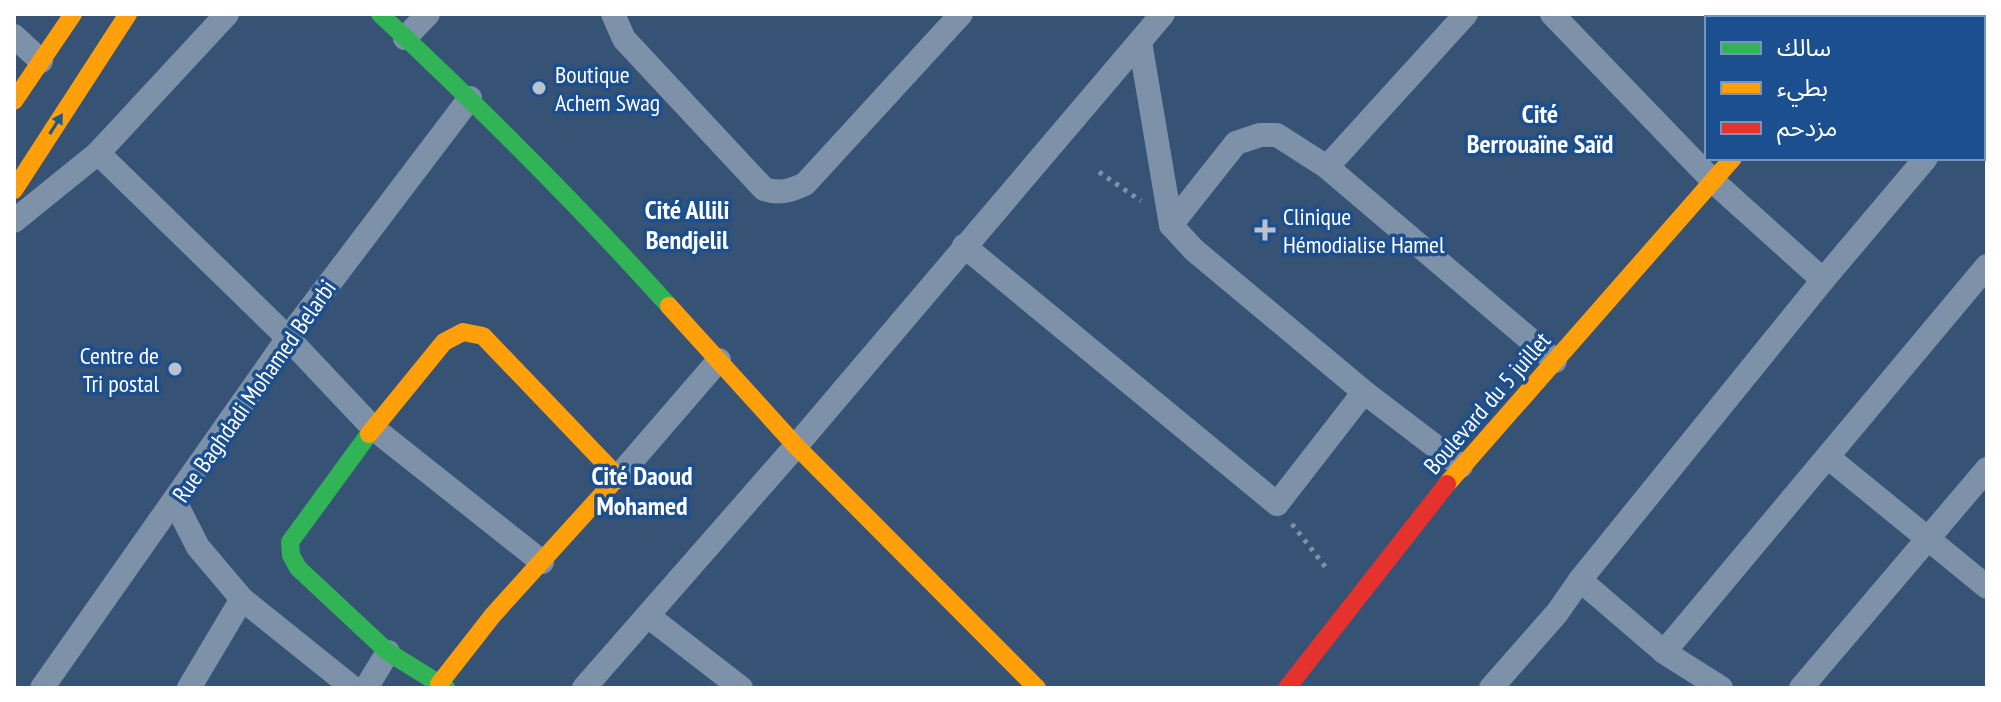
<svg xmlns="http://www.w3.org/2000/svg" width="2001" height="702" viewBox="0 0 2001 702" font-family="'PT Sans Narrow','Noto Sans Arabic',sans-serif">
<style>
.lines{fill:none;stroke-linecap:round;stroke-linejoin:round}
.path{stroke:#7d92a8;stroke-width:5;stroke-dasharray:4 6;stroke-linecap:butt}
.street{stroke:#7d92a8;stroke-width:24}
.fast{stroke:#30b455;stroke-width:18}
.slow{stroke:#ff9f0a;stroke-width:18}
.jam{stroke:#e5322d;stroke-width:18}
.oneway{fill:#1d5989}
.poi-dot{fill:#b9c2ce;stroke:#1b4f8f;stroke-width:3}
.labels{text-anchor:middle;dominant-baseline:central;stroke-width:7;stroke-linejoin:round;paint-order:stroke}
.poi-label{font-size:24px;fill:#fff;stroke:#1b4f8f;text-anchor:start}
.street-label{font-size:24px;fill:#fff;stroke:#1b4f8f}
.neighbourhood-label{font-size:26px;font-weight:bold;fill:#fff;stroke:#1b4f8f}
</style>
<rect width="100%" height="100%" fill="#365274"/>
<g class="lines">
<g class="path">
<path d="M1099,172L1141,201"/>
<path d="M1292,524L1327,569"/>
</g>
<g class="street">
<path d="M613,14L624,39L764,189C780,194 790,191 805,184L961,14"/>
<path d="M1466,14L1327,167L1555,361"/>
<path d="M1552,14L1714,182L1823,280"/>
<path d="M14,36L41,61"/>
<path d="M405,38L428,14"/>
<path d="M1140,42L1171,225L1194,250L1364,392L1461,466"/>
<path d="M1983,91L1987,86"/>
<path d="M1983,117L1987,120"/>
<path d="M98,153L288,338L373,428L542,562"/>
<path d="M14,221L98,153L227,14"/>
<path d="M1171,225L1236,143L1260,135H1277L1327,167"/>
<path d="M964,246L1277,504L1364,392"/>
<path d="M1829,458L1987,587"/>
<path d="M618,477L719,360"/>
<path d="M175,502L198,547L242,599L353,688"/>
<path d="M1580,580L1664,652L1721,688"/>
<path d="M648,616L741,688"/>
<path d="M1664,652L1987,266"/>
<path d="M42,688L288,338L470,98"/>
<path d="M189,688L242,599"/>
<path d="M366,688L388,652"/>
<path d="M584,688L796,446L1163,14"/>
<path d="M1491,688L1557,613L1580,580L1823,280L1926,158"/>
<path d="M1801,688L1987,469"/>
</g>
<g class="fast">
<path d="M380,14C481,108 577,204 669,306"/>
<path d="M369,434L290,542L291,555L298,568L388,652L446,688"/>
</g>
<g class="slow">
<path d="M1846,18L1850,14"/>
<path d="M14,101L73,14"/>
<path d="M14,190L128,14"/>
<path d="M669,306L796,446L1037,688"/>
<path d="M369,434L444,342L463,332L483,336L618,477L493,615L439,684"/>
<path d="M1447,484L1733,158"/>
</g>
<path class="jam" d="M1287,688L1447,484"/>
</g>
<defs><path id="oneway-solid" d="M-6-.8H1V-3.2L6.5 0L1 3.2V.8H-6Z" transform="scale(2)"/></defs>
<use class="oneway" href="#oneway-solid" transform="translate(56 124) rotate(-58)"/>
<g class="poi-dot">
<circle cx="539" cy="88" r="8"/>
<path d="M1261 218h8v8h8v8h-8v8h-8v-8h-8v-8h8z"/>
<circle cx="175" cy="369" r="8"/>
</g>
<g class="labels">
<g class="poi-label">
<text x="555" y="74">Boutique<tspan x="555" dy="28">Achem Swag</tspan></text>
<text x="1283" y="216">Clinique<tspan x="1283" dy="28">Hémodialise Hamel</tspan></text>
<text x="159" y="355" text-anchor="end">Centre de<tspan x="159" dy="28">Tri postal</tspan></text>
</g>
<g class="street-label">
<text transform="translate(254 391) rotate(-55)">Rue Baghdadi Mohamed Belarbi</text>
<text transform="translate(1487 403) rotate(-49)">Boulevard du 5 juillet</text>
</g>
<g class="neighbourhood-label">
<text x="1540" y="113">Cité<tspan x="1540" dy="30">Berrouaïne Saïd</tspan></text>
<text x="687" y="209">Cité Allili<tspan x="687" dy="30">Bendjelil</tspan></text>
<text x="642" y="475">Cité Daoud<tspan x="642" dy="30">Mohamed</tspan></text>
</g>
</g>
<rect width="2001" height="702" fill="none" stroke="#ffffff" stroke-width="32"/>
<rect x="1705" y="16" width="280" height="144" fill="#1b4f8f" stroke="#7695bc" stroke-width="2"/>
<rect x="1721" y="42" width="40" height="12" fill="#30b455" stroke="#7695bc" stroke-width="2"/>
<text x="1777" y="56" font-size="24" fill="#ffffff">سالك</text>
<rect x="1721" y="82" width="40" height="12" fill="#ff9f0a" stroke="#7695bc" stroke-width="2"/>
<text x="1777" y="96" font-size="24" fill="#ffffff">بطيء</text>
<rect x="1721" y="122" width="40" height="12" fill="#e5322d" stroke="#7695bc" stroke-width="2"/>
<text x="1777" y="136" font-size="24" fill="#ffffff">مزدحم</text>
</svg>
